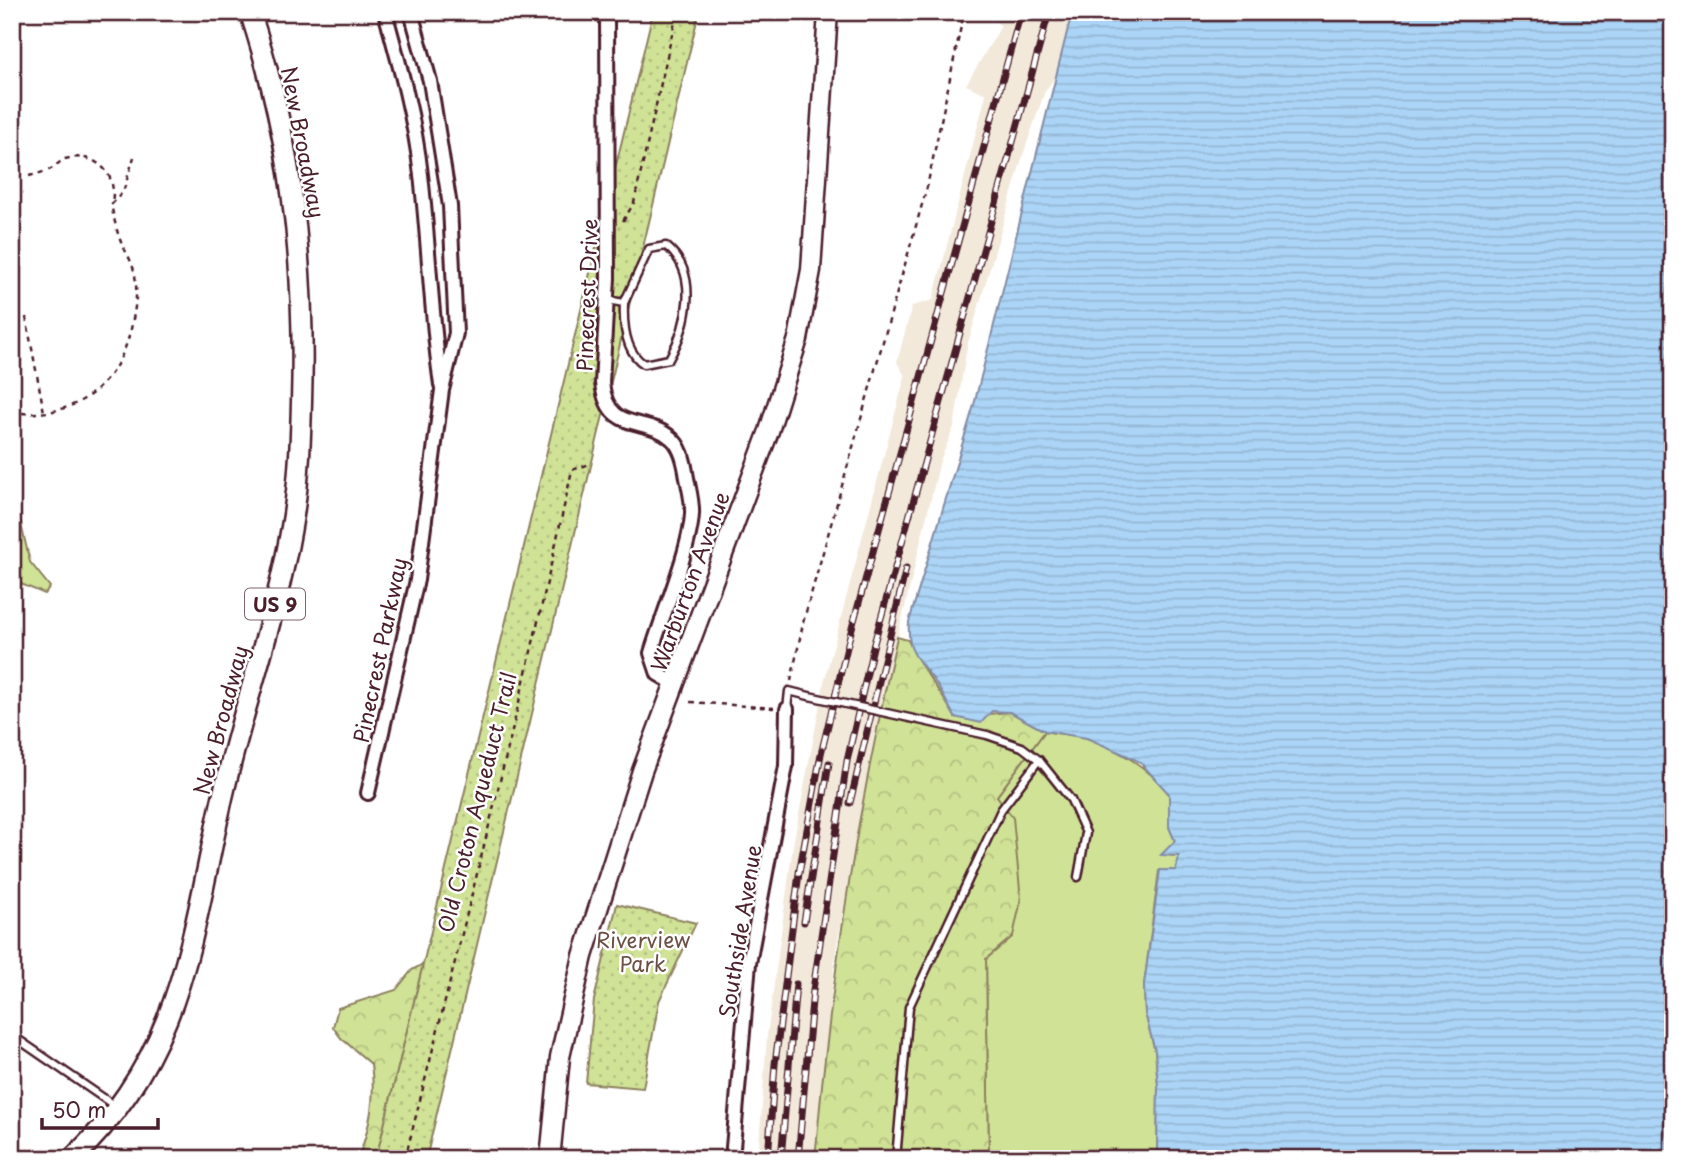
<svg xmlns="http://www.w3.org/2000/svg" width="1685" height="1171" viewBox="0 0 1685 1171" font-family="'Playpen Sans',sans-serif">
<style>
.built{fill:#f2e9db}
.grass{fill:#d0e296;stroke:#8d8060;stroke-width:2}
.forest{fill:url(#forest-crowns);stroke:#8d8060;stroke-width:2}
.park{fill:url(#park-dots);stroke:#8d8060;stroke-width:2}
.water{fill:url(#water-rules);stroke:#848ca5;stroke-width:2}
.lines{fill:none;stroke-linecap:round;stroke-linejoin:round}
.lane-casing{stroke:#4a1f2b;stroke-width:11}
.street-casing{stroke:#4a1f2b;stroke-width:18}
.secondary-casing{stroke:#4a1f2b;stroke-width:23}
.primary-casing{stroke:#4a1f2b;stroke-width:24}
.path{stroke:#4a1f2b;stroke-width:2.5;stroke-dasharray:5 5;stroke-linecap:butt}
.lane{stroke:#fff;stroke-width:6}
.street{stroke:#fff;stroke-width:12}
.secondary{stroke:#fff;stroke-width:18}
.primary{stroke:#fff;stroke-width:19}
.rail-casing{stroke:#4a1f2b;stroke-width:7}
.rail{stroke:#fff;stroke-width:4.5;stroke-dasharray:13;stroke-linecap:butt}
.lane-bridge-casing{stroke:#4a1f2b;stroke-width:11;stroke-linecap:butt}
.lane-bridge{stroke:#fff;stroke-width:6}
.labels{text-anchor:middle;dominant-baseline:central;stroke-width:5;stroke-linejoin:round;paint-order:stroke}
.shield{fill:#fff;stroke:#80626b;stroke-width:2}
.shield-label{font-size:19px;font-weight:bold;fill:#4a1f2b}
.street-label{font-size:21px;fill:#4a1f2b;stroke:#fff}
.park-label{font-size:21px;fill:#6c5046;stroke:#fff}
</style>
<defs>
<pattern id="forest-crowns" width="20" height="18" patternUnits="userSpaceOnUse" patternTransform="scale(1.75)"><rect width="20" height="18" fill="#d0e296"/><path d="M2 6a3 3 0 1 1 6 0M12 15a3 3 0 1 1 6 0" fill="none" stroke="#b4c181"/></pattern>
<pattern id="park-dots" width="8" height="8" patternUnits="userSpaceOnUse" patternTransform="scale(1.75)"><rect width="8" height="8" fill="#d0e296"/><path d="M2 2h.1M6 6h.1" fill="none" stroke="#b4c181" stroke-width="1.8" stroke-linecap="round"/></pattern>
<pattern id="water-rules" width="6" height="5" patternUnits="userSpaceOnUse" patternTransform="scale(1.75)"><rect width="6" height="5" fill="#abd4f6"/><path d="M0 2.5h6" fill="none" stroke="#95b6d3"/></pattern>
</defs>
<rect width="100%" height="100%" fill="#fff"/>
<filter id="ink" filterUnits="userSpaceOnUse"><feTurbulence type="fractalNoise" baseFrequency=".0143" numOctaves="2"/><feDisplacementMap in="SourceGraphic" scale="14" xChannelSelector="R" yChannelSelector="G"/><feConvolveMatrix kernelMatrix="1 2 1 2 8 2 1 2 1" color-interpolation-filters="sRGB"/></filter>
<g filter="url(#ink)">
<path class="built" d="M995,12H1072L1057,75L1045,91L1023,155L967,347L954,427L940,461L874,736L835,956L815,1159H758L767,1036L793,845L825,678L905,376L897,362L912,306L933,300L986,94L966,85L1001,26L993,19Z"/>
<g class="grass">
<path d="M12,486L30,562L50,587L45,594L21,584L12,573Z"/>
<path d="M1045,731C1059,735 1076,734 1089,739C1121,751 1147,766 1169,794V827L1175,841L1162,855L1179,856L1177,870L1159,871L1144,985L1145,1013L1155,1051L1158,1085L1157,1159H989L986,959L1013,936L997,796Z"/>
</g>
<g class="forest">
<path d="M897,637L908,640C920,668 940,690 955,717L1010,712L1045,731L997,796L1013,818L1021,900L1013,936L986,959L989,1159H815C830,981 857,811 897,637Z"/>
<path d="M423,964L376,1159H358C370,1127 376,1098 371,1064L341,1038L333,1027L338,1008L396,990L412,970Z"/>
</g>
<g class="park">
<path d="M653,12H699L426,1159H376Z"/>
<path d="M617,904L696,923L659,1001L643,1088L586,1083L594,1000Z"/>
</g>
<path class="water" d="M1072,12H1673V1159H1157L1158,1085L1155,1051L1145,1013L1144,985L1160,870H1176L1179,856L1161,855L1175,841L1169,827V794L1140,762L1128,756L1087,738L1045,731L1010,712L992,711L981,723L955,717C948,706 943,693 935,682C918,657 907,656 909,622L974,405Z"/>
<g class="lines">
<g class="lane-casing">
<g id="lane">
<path d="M607,300L624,303L649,249L666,246C700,273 688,325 669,359L644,364C625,352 623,325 624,303"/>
<path d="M787,709L789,691L809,696"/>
<path d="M987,735L1022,747L1039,760L1071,800L1086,833L1078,877"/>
<path d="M19,1040L115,1106"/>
<path d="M896,1159L909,1007L1001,810L1039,760"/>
</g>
</g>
<g class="street-casing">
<g id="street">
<path d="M385,12C400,66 415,120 421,175C429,245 431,315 441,385"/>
<path d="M607,12L608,278L602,383C608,435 645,415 671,438C681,446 684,460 686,472C688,486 693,501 692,514C690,550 662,616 651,653L658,674L675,684"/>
<path d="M368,793L417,580L442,390L456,333L450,206L430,81L411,12"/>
<path d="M732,1159L749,963L786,766L787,709"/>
</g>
</g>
<g class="secondary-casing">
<path id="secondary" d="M550,1159L560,1057L583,956L642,771L769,431L798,339L811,270L828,12"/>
</g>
<g class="primary-casing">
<path id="primary" d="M72,1159C187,1050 191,930 225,787C245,701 276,617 291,530C300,481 301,430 302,380C304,253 290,133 250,12"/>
</g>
<g class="path">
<path d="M12,147L14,152"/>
<path d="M29,176C36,174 45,172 51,169C56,166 60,161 65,159C95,151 118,173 112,202"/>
<path d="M623,221L634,203L677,12"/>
<path d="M26,317L44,412"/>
<path d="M12,412C78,421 122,382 133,319C136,303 138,287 134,271C132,261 125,251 121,242C116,230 114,217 111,205L123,192L134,157"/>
<path d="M791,681L804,619L927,187L964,12"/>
<path d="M690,702L774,708"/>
<path d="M405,1159C463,930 522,701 572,470L590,464"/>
</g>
<use href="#lane" class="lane"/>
<use href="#street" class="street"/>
<use href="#secondary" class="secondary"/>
<use href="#primary" class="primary"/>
<g class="rail-casing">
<g id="rail">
<path d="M850,803L906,568"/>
<path d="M804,922L829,763"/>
<path d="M768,1159L775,1064L799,873L821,754L849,639L1021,12"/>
<path d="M781,1159L796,984"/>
<path d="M798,1159L813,990L847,761L873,647L1049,12"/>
</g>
</g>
<use href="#rail" class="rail"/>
<g class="lane-bridge-casing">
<path id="lane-bridge" d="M809,696L987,735"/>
</g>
<use href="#lane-bridge" class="lane-bridge"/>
</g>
</g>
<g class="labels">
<rect class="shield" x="245" y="588.5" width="60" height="31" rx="5"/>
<g class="shield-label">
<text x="275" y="604">US 9</text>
</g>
<g class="street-label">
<text transform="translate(304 142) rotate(79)">New Broadway</text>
<text transform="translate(586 295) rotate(-88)">Pinecrest Drive</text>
<text transform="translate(689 581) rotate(-70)">Warburton Avenue</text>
<text transform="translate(379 650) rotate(-78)">Pinecrest Parkway</text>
<text transform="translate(220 720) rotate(-75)">New Broadway</text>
<text transform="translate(476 802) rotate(-76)">Old Croton Aqueduct Trail</text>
<text transform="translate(739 931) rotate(-81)">Southside Avenue</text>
</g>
<g class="park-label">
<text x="643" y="939">Riverview<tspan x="643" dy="24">Park</tspan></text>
</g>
</g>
<rect width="1685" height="1171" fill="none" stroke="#fff" stroke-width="42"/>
<rect x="21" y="21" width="1643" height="1129" fill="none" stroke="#4a1f2b" stroke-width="2.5" filter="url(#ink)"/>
<path d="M42 1118v10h116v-10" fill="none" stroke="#4a1f2b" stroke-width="3.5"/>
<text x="52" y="1118" font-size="21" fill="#4a1f2b" stroke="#ffffff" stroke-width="5" paint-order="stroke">50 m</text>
</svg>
